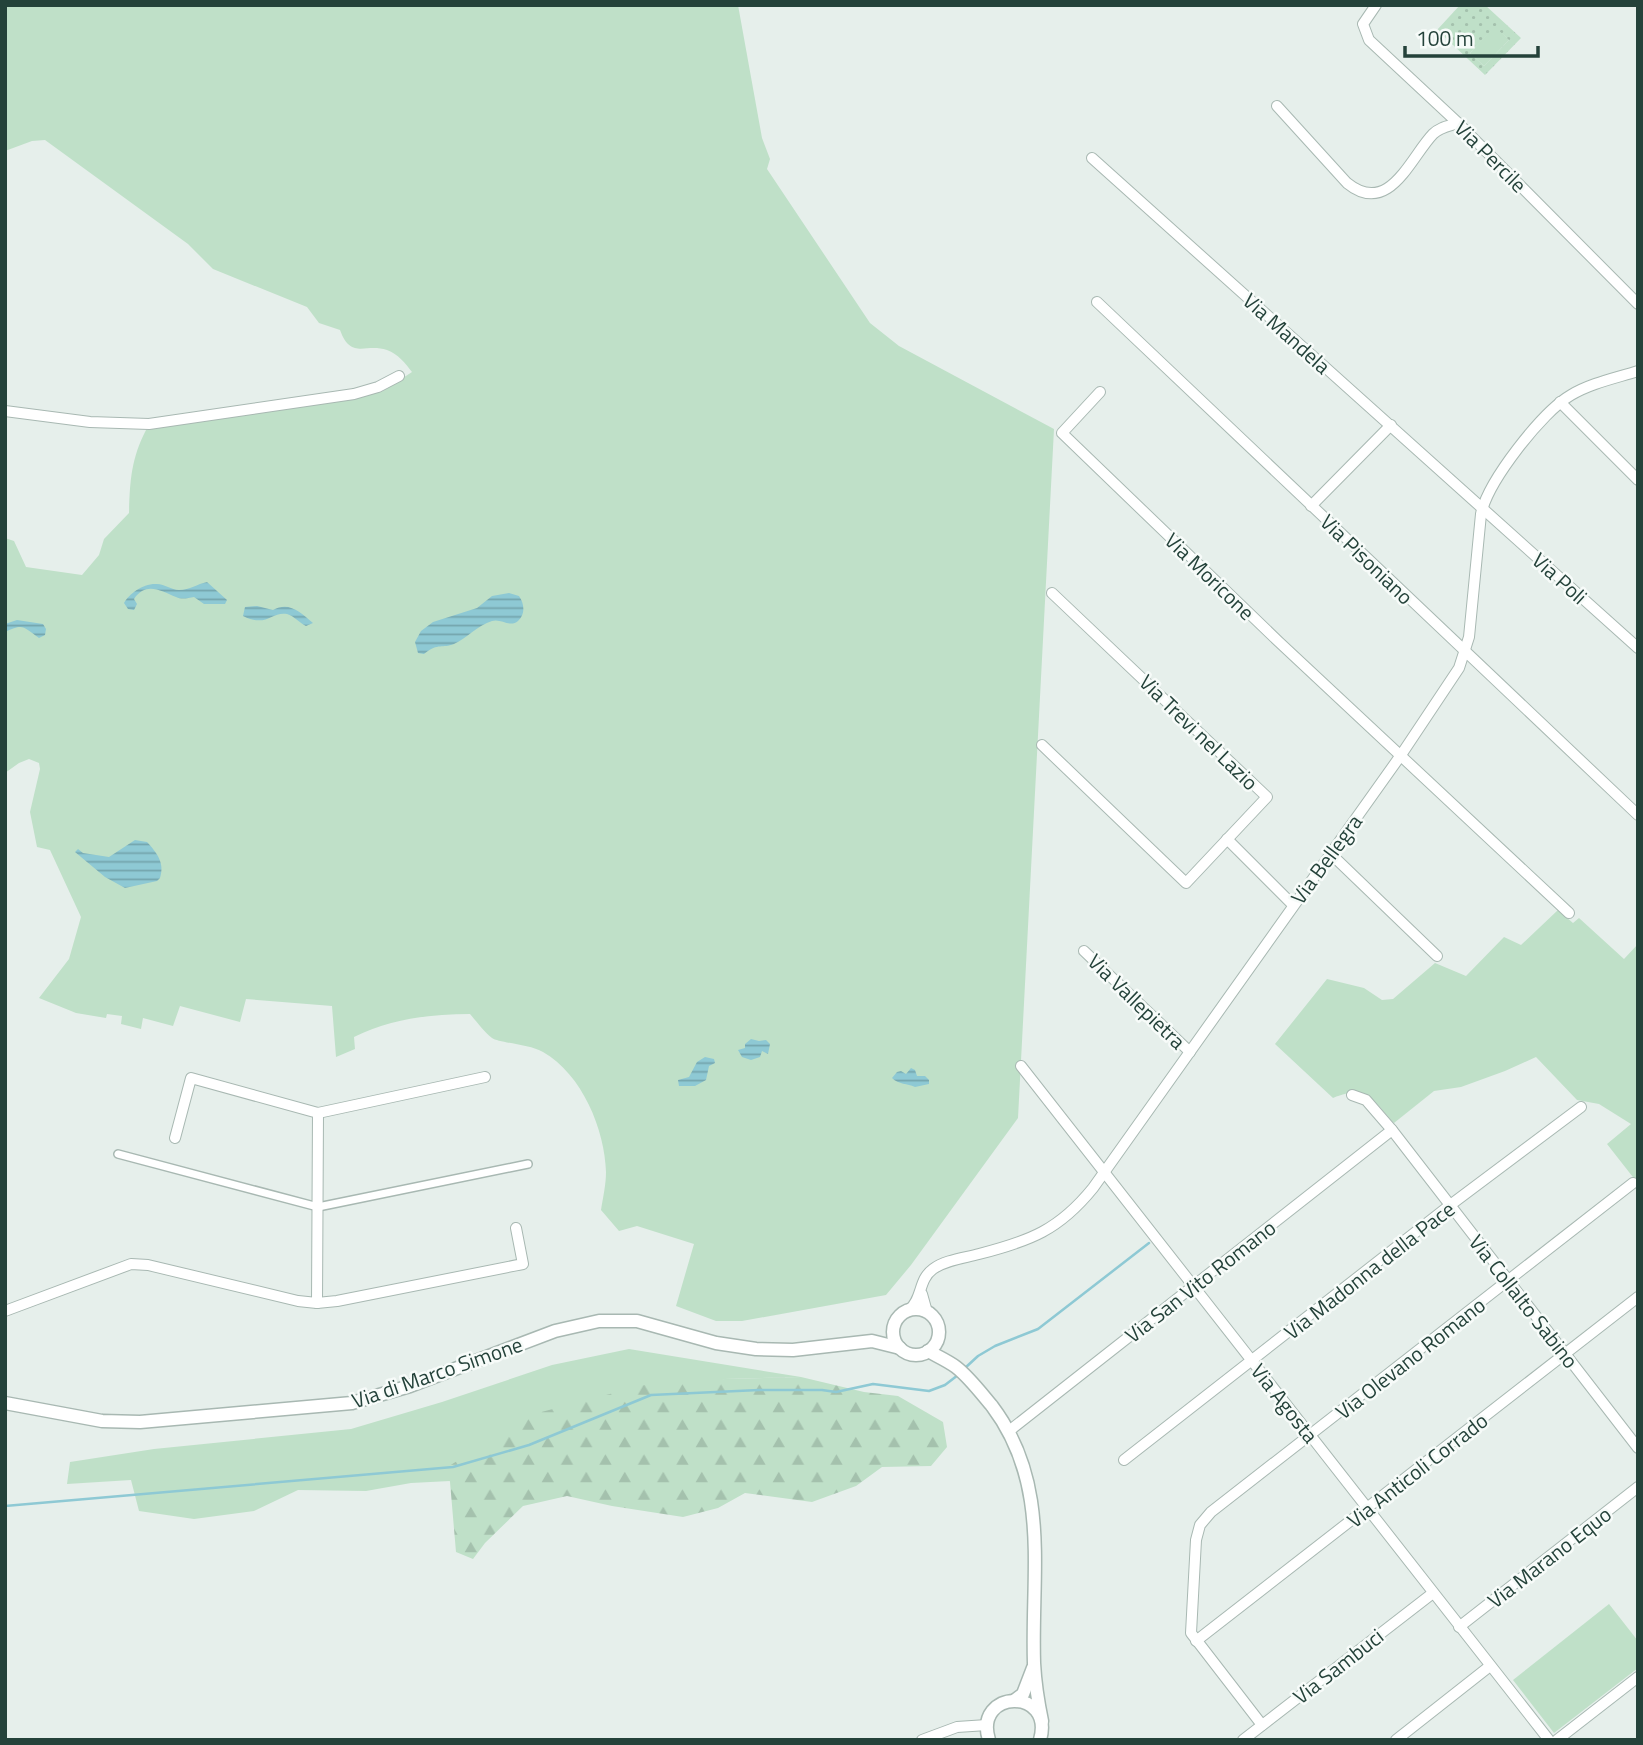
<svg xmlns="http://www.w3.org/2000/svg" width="1643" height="1745" viewBox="0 0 1643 1745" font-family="'Titillium Web',sans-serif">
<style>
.grass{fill:#bfe0c8}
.forest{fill:url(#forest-firs)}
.park{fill:url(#park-dots);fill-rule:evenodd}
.water{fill:url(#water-rules)}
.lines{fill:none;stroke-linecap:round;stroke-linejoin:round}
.stream{stroke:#8ec9d4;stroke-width:2.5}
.pedestrian-casing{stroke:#a8b8b2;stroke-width:10}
.minor-casing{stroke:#a8b8b2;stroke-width:12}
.tertiary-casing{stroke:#a8b8b2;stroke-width:15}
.pedestrian{stroke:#fff;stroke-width:7}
.minor{stroke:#fff;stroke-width:10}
.tertiary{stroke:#fff;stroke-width:12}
.labels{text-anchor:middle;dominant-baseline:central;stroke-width:5;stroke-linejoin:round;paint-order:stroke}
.street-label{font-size:21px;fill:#24423a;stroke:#f7fbf9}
</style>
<defs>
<pattern id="forest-firs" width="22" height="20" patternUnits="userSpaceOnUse" patternTransform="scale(1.75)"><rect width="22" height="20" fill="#bfe0c8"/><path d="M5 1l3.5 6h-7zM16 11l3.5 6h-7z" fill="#a4c1ad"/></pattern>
<pattern id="park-dots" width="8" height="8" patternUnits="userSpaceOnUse" patternTransform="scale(1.75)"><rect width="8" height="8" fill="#bfe0c8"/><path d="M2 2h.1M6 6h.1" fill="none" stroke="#a4c1ad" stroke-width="1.8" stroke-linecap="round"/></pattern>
<pattern id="water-rules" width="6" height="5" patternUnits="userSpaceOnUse" patternTransform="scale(1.75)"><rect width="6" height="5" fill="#8ec9d4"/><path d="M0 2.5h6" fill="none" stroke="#74a5ad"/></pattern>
</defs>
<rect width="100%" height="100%" fill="#e6efeb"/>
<g class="grass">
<path d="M5,5H738L762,138L770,159L767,169L870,323L899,346L1054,429L1018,1118L911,1265L886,1295L742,1321H716L676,1306L694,1244L637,1226L619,1231L601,1210C603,1197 606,1185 606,1172C605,1130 582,1074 543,1052C529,1044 499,1043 492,1038C484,1032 477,1022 470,1014C429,1014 391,1019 354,1037L355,1049L336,1057L332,1006L246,999L240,1022L180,1006L173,1026L143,1018L141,1029L121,1024L122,1016L107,1014L106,1018L76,1013L39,998L69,959L81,917L50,850L37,847L30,812L40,769L39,763L29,759L19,763L5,773V538L14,541L26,567L82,575L99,555L104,539L129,513C130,481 131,459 146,430L351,398L383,391L412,372C406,364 398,354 387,350C365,343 351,360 340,330L319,323L307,307L213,269L188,244L45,140L32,141L5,151Z"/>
<path d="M1495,26L1509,40L1484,66L1470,53Z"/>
<path d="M1558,910L1573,923L1579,918L1624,959L1638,944V1179L1636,1181L1607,1144L1631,1124L1599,1104L1577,1100L1536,1057L1505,1071L1461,1087L1434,1091L1394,1123C1371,1099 1369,1084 1333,1098L1275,1044L1327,979L1364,988L1382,1000L1393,999L1435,963L1466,976L1504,937L1521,945Z"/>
<path d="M629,1349L801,1377L725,1379L450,1481L411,1483L366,1491L298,1490L254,1511L194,1519L139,1511L131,1480L67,1484L70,1462L154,1449L351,1429L442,1402L552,1365Z"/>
<path d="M1609,1604L1638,1641V1668L1554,1733L1513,1680Z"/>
</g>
<path class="forest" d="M801,1377L864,1392L898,1396L943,1422L947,1447L931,1466L882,1467L856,1486L812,1502L745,1493L718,1508L683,1517L612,1506L567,1496L523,1506L485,1543L473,1559L456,1552L450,1482L446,1468L530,1415L644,1385L725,1379Z"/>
<path class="park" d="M1460,5H1485L1521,38L1485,75L1437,30ZM1495,27L1509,40L1484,66L1470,53Z"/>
<g class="water">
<path d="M207,582L227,600L225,604H204L194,597C188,598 182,600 176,597C161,591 146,581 134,599L137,604L134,610L128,609L124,603C129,594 143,583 157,584C165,584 171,590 179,590C190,590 197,584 207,582Z"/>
<path d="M509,593L519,596C524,603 526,614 518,621C510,628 501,618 492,621C478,625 467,638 454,644C442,649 439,642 424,654L418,653L415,642L421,631L433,622L477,608L492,596Z"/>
<path d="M257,606L273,610C289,601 300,612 313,623L306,626C300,623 294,616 287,614C272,611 267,628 243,616L245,607Z"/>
<path d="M17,620L43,624L46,629L45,635L39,638C23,627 24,623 5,632V624Z"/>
<path d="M135,840L147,842C157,853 165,863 160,878L157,881L125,888L105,877L75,852L78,849L83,853L109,857Z"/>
<path d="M751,1039L759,1041L766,1040L770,1044L768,1054L762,1051L760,1057L751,1060L742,1057L738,1050L745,1048V1044Z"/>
<path d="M705,1057L714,1059L715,1063L709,1066L706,1080L695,1086H679L678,1080L689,1077L697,1062Z"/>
<path d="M911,1068L915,1070L917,1076H925L929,1080V1084L915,1087C907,1083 899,1085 892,1078L897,1072L901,1071L906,1074Z"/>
</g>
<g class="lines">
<g class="stream">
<path d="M965,1368L978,1356L995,1346L1038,1329L1149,1243"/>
<path d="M5,1506L453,1467L529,1445L651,1395L759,1390H822L836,1392L873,1384L929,1391L945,1385L958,1375"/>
</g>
<g class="pedestrian-casing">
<path id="pedestrian" d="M118,1154L318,1207L528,1164"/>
</g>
<g class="minor-casing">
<g id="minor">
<path d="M1376,5L1363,24L1369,40L1458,123L1638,304"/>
<path d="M1277,106L1347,183C1389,217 1410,158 1433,134C1440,127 1449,126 1458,123"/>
<path d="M1092,158L1638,648"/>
<path d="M1097,302L1638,815"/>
<path d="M1100,392L1062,433L1279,642L1569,913"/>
<path d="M1560,402L1638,480"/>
<path d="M5,411L90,422L149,424L354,394L378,387L399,376"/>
<path d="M1311,506L1391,425"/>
<path d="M1042,745L1186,883L1267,797L1052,593"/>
<path d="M1227,839L1293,905"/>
<path d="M1331,854L1437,956"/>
<path d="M1084,951L1190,1052"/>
<path d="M1021,1066L1549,1740"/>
<path d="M1352,1095L1366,1100L1392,1130L1638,1448"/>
<path d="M318,1113L485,1077"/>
<path d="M922,1294L927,1312"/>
<path d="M317,1303L337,1301L523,1264L516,1228"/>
<path d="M909,1310C923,1298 918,1280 933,1269C945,1260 964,1258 979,1254C1030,1241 1059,1230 1093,1188L1401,755L1459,668L1469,637L1481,514C1488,481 1542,412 1571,395C1591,383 1616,378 1638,371"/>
<path d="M5,1311L131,1264L148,1265L298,1301L317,1303L318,1113L191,1078L175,1138"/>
<path d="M1009,1431L1392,1130"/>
<path d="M1124,1460L1449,1206L1581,1107"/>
<path d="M1459,1627L1638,1487"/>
<path d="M1196,1641L1638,1297"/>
<path d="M1262,1725L1191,1633L1196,1540L1200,1525L1211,1512L1633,1183"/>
<path d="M922,1740L957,1727L987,1725"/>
<path d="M1243,1740L1433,1593"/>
<path d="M1396,1740L1490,1666"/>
<path d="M1557,1740L1638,1677"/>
</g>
</g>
<g class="tertiary-casing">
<g id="tertiary">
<circle cx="916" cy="1332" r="23"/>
<path d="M928,1351C937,1356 948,1361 956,1367C969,1377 981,1393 992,1406C1051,1484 1031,1572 1034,1663C1035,1682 1038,1702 1042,1721"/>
<path d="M5,1403L102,1421L140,1422L352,1403L410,1386L555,1331L599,1321H637L716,1343L756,1349L793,1350L872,1341L900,1348"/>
<path d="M1015,1700L1023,1694L1033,1668"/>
<path d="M989,1740C973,1689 1055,1687 1040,1740"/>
</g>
</g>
<use href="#pedestrian" class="pedestrian"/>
<use href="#minor" class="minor"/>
<use href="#tertiary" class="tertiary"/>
</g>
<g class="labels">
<g class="street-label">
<text transform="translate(1491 156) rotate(45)">Via Percile</text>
<text transform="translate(1287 333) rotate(42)">Via Mandela</text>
<text transform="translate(1367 559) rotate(44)">Via Pisoniano</text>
<text transform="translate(1210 576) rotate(44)">Via Moricone</text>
<text transform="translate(1560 578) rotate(42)">Via Poli</text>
<text transform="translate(1199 732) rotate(44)">Via Trevi nel Lazio</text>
<text transform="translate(1326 859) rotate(-54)">Via Bellegra</text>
<text transform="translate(1137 1001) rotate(44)">Via Vallepietra</text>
<text transform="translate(1369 1270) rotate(-38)">Via Madonna della Pace</text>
<text transform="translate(1200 1281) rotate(-38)">Via San Vito Romano</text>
<text transform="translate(1524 1301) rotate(52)">Via Collalto Sabino</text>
<text transform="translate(1410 1358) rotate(-38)">Via Olevano Romano</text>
<text transform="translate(437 1372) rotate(-19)">Via di Marco Simone</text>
<text transform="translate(1285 1403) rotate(52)">Via Agosta</text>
<text transform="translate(1417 1470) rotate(-38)">Via Anticoli Corrado</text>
<text transform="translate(1549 1557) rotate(-38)">Via Marano Equo</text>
<text transform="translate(1338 1666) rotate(-38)">Via Sambuci</text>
</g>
</g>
<rect width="1643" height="1745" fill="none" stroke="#24423a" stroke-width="14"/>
<path d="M1405 46v10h133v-10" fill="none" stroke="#24423a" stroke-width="3.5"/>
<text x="1416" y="46" font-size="21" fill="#24423a" stroke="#f7fbf9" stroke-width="5" paint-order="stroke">100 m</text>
</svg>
